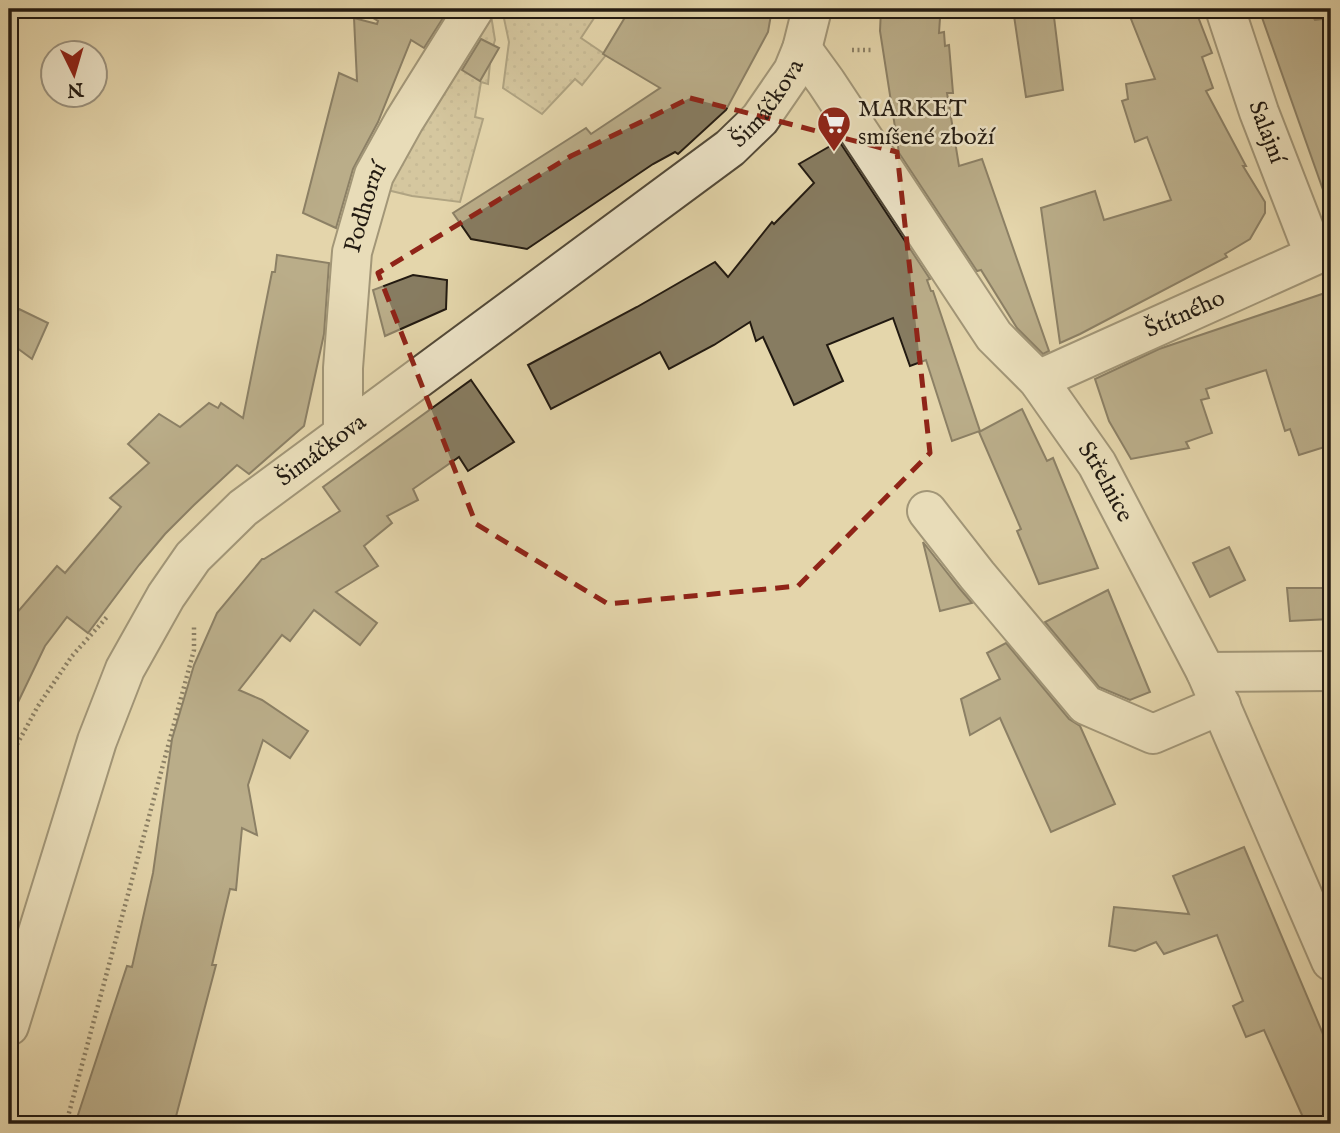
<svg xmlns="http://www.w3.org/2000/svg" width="1340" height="1133" viewBox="0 0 1340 1133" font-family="'IM FELL English',serif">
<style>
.grass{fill:url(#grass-dots);stroke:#726851;stroke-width:2}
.building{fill:#877c61;stroke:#221a11;stroke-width:2}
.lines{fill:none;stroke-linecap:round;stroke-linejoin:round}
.minor-casing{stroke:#524938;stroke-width:42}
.path{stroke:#221a11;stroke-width:4.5;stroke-dasharray:2 3.5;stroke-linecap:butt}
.minor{stroke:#ede4c8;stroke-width:38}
.marked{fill:none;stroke:#8f2418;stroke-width:5;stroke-dasharray:14 9;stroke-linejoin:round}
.labels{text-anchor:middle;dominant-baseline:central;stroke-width:5;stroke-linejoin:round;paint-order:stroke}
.street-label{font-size:24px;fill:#221a11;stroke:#ede4c8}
.poi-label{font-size:24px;fill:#221a11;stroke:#ede4c8;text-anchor:start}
</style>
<defs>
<pattern id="grass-dots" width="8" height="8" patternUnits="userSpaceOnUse" patternTransform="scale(1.75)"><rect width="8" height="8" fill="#c3b691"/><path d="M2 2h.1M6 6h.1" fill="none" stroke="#a79c7c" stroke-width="1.8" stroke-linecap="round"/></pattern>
</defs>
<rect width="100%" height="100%" fill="#e4d6ab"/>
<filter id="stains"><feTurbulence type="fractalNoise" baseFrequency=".00286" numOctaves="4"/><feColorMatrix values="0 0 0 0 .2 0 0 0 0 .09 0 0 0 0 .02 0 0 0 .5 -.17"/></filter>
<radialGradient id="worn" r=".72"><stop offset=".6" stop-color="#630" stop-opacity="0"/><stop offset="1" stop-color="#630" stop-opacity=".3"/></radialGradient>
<g class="grass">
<path d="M490,9L495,40L491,53L488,84L481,82L475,117L483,119L460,202L412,196L379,188Z"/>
<path d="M502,9H600L581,38L606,55L582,85L575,79L542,114L503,88L509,42Z"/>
</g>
<g class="building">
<path d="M358,9H426L443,18L424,48L411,40L378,122L353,169L336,228L303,213L339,73L357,81L354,18L377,24L378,21Z"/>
<path d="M630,9H772L768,32L726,110L678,154L675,152L653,164L527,249L471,239L453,213L586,128L591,134L660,88L603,54Z"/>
<path d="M881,9H930L929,17L940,18L939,33L944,32L945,46L949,45L953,93H947L959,166L982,159L1049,351L1043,354L1017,328L981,270L977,271L899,153L880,31Z"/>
<path d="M1013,9H1053L1063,90L1026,97Z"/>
<path d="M1127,9H1195L1212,53L1202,57L1213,88L1206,91L1246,166H1243L1265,202V213L1250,239L1225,254L1227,257L1080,334L1060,343L1041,208L1095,191L1104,220L1171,200L1147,137L1135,142L1122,101L1128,99L1126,84L1155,79Z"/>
<path d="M1259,9H1308L1315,20L1331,18V200L1327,201Z"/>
<path d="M481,39L499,48L480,81L462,70Z"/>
<path d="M839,141L930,279L927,280L931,291H933L980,431L952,441L926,360L910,366L893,318L827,345L843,381L794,405L763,337L756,341L750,322L714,345L669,369L660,352L551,409L528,365L637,307L715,262L728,277L772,222L774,224L814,183L799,164Z"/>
<path d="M277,255L329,263L324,334L304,426L249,474L237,465L194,505L165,534L139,565L88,633L67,617L45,646L9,721V622L57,566L65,573L121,507L110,498L149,463L128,444L159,414L180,427L209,403L218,408L221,403L243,418L272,272H275Z"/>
<path d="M413,275L447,280L446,309L385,336L373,290Z"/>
<path d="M1331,291V445L1299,455L1290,429L1285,431L1266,370L1206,389L1209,398L1201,400L1212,433L1186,442L1189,448L1131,459L1109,421L1095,379L1159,349Z"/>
<path d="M19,309L48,323L32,359L9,342V333Z"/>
<path d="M471,380L514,442L468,471L459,457L413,489L418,500L387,516L392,523L364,546L378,566L336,592L377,623L360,645L314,610L290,641L282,635L239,690L262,700L308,731L290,758L263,740L248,785L257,835L242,828L236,890L230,889L212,965H216L174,1124H75L127,966L132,967L153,873L172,739L194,665L217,613L262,559H264L340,511L323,487Z"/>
<path d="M1022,409L1047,461L1053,458L1098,568L1039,584L1017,531L1021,529L979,432Z"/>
<path d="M923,542L960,589L972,603L940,611Z"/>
<path d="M1229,547L1245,580L1210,597L1193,563Z"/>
<path d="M1287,588H1331V619L1290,621Z"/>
<path d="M1108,590L1150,692L1130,700L1099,687L1045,622Z"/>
<path d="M1006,643L1069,719L1080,726L1115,804L1051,832L1000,718L970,735L961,699L1000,679L987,653Z"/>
<path d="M1244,847L1331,1053V1124H1306L1264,1030L1246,1037L1233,1006L1243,1001L1217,935L1164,954L1156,942L1135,951L1109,946L1114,907L1189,914L1173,876Z"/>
</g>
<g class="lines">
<g class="minor-casing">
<g id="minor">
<path id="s1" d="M1225,9L1259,112L1314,254"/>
<path id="s2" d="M802,49L826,82L994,336L1038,380L1097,464L1206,672L1331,961"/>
<path id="s3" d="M1038,380L1331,248"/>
<path id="s4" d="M343,434V368L352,252L374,175L404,121L474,9"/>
<path d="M927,511L977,575L1086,705L1153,734L1221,705"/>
<path d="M1206,672L1331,671"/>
<path id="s5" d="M9,1026L97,741L125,669L166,596L193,557L243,508L730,148L760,119L793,71L802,49L812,9"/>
</g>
</g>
<g class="path">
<path d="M852,50H871"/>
<path d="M9,759L38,706L72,656L107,617"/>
<path d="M66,1124L194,650V627"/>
</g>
<use href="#minor" class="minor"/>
</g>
<path d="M0 0H1340V1133H0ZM690,98L897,152L930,453L798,586L608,604L476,524L378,273L571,156Z" fill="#e4d6ab" fill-opacity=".55" fill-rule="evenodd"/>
<path class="marked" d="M690,98L897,152L930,453L798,586L608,604L476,524L378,273L571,156Z"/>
<defs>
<g id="supermarket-pin" transform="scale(1.75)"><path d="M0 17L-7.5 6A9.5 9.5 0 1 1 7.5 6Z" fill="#8f2418" stroke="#ede4c8"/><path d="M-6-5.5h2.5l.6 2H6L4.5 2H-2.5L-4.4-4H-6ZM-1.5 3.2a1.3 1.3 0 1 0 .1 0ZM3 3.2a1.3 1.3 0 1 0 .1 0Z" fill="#fff"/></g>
</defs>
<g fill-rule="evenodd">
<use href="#supermarket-pin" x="834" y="123"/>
</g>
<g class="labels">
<g class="street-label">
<text stroke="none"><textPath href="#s5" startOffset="1241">Šimáčkova</textPath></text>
<text stroke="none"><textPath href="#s1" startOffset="130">Salajní</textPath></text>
<text stroke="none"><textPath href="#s4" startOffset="229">Podhorní</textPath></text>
<text stroke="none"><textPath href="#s3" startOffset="161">Štítného</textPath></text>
<text stroke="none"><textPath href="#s5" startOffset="674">Šimáčkova</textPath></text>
<text stroke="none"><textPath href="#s2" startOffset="530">Střelnice</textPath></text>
</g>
<g class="poi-label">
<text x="858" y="109">MARKET<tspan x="858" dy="28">smíšené zboží</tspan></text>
</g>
</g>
<rect width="1340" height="1133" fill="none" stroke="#e4d6ab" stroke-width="35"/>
<rect x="10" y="10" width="1319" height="1112" fill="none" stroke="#221a11" stroke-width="3.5"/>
<rect x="18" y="18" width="1305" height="1098" fill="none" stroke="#221a11" stroke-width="2"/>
<g transform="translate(74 74) rotate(175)"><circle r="33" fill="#ede4c8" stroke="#9c937f" stroke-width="2"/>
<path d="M0-5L12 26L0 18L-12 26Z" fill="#8f2418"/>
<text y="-10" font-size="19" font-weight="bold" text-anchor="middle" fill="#221a11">N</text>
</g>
<rect width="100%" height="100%" filter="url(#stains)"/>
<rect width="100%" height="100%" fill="url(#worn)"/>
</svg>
